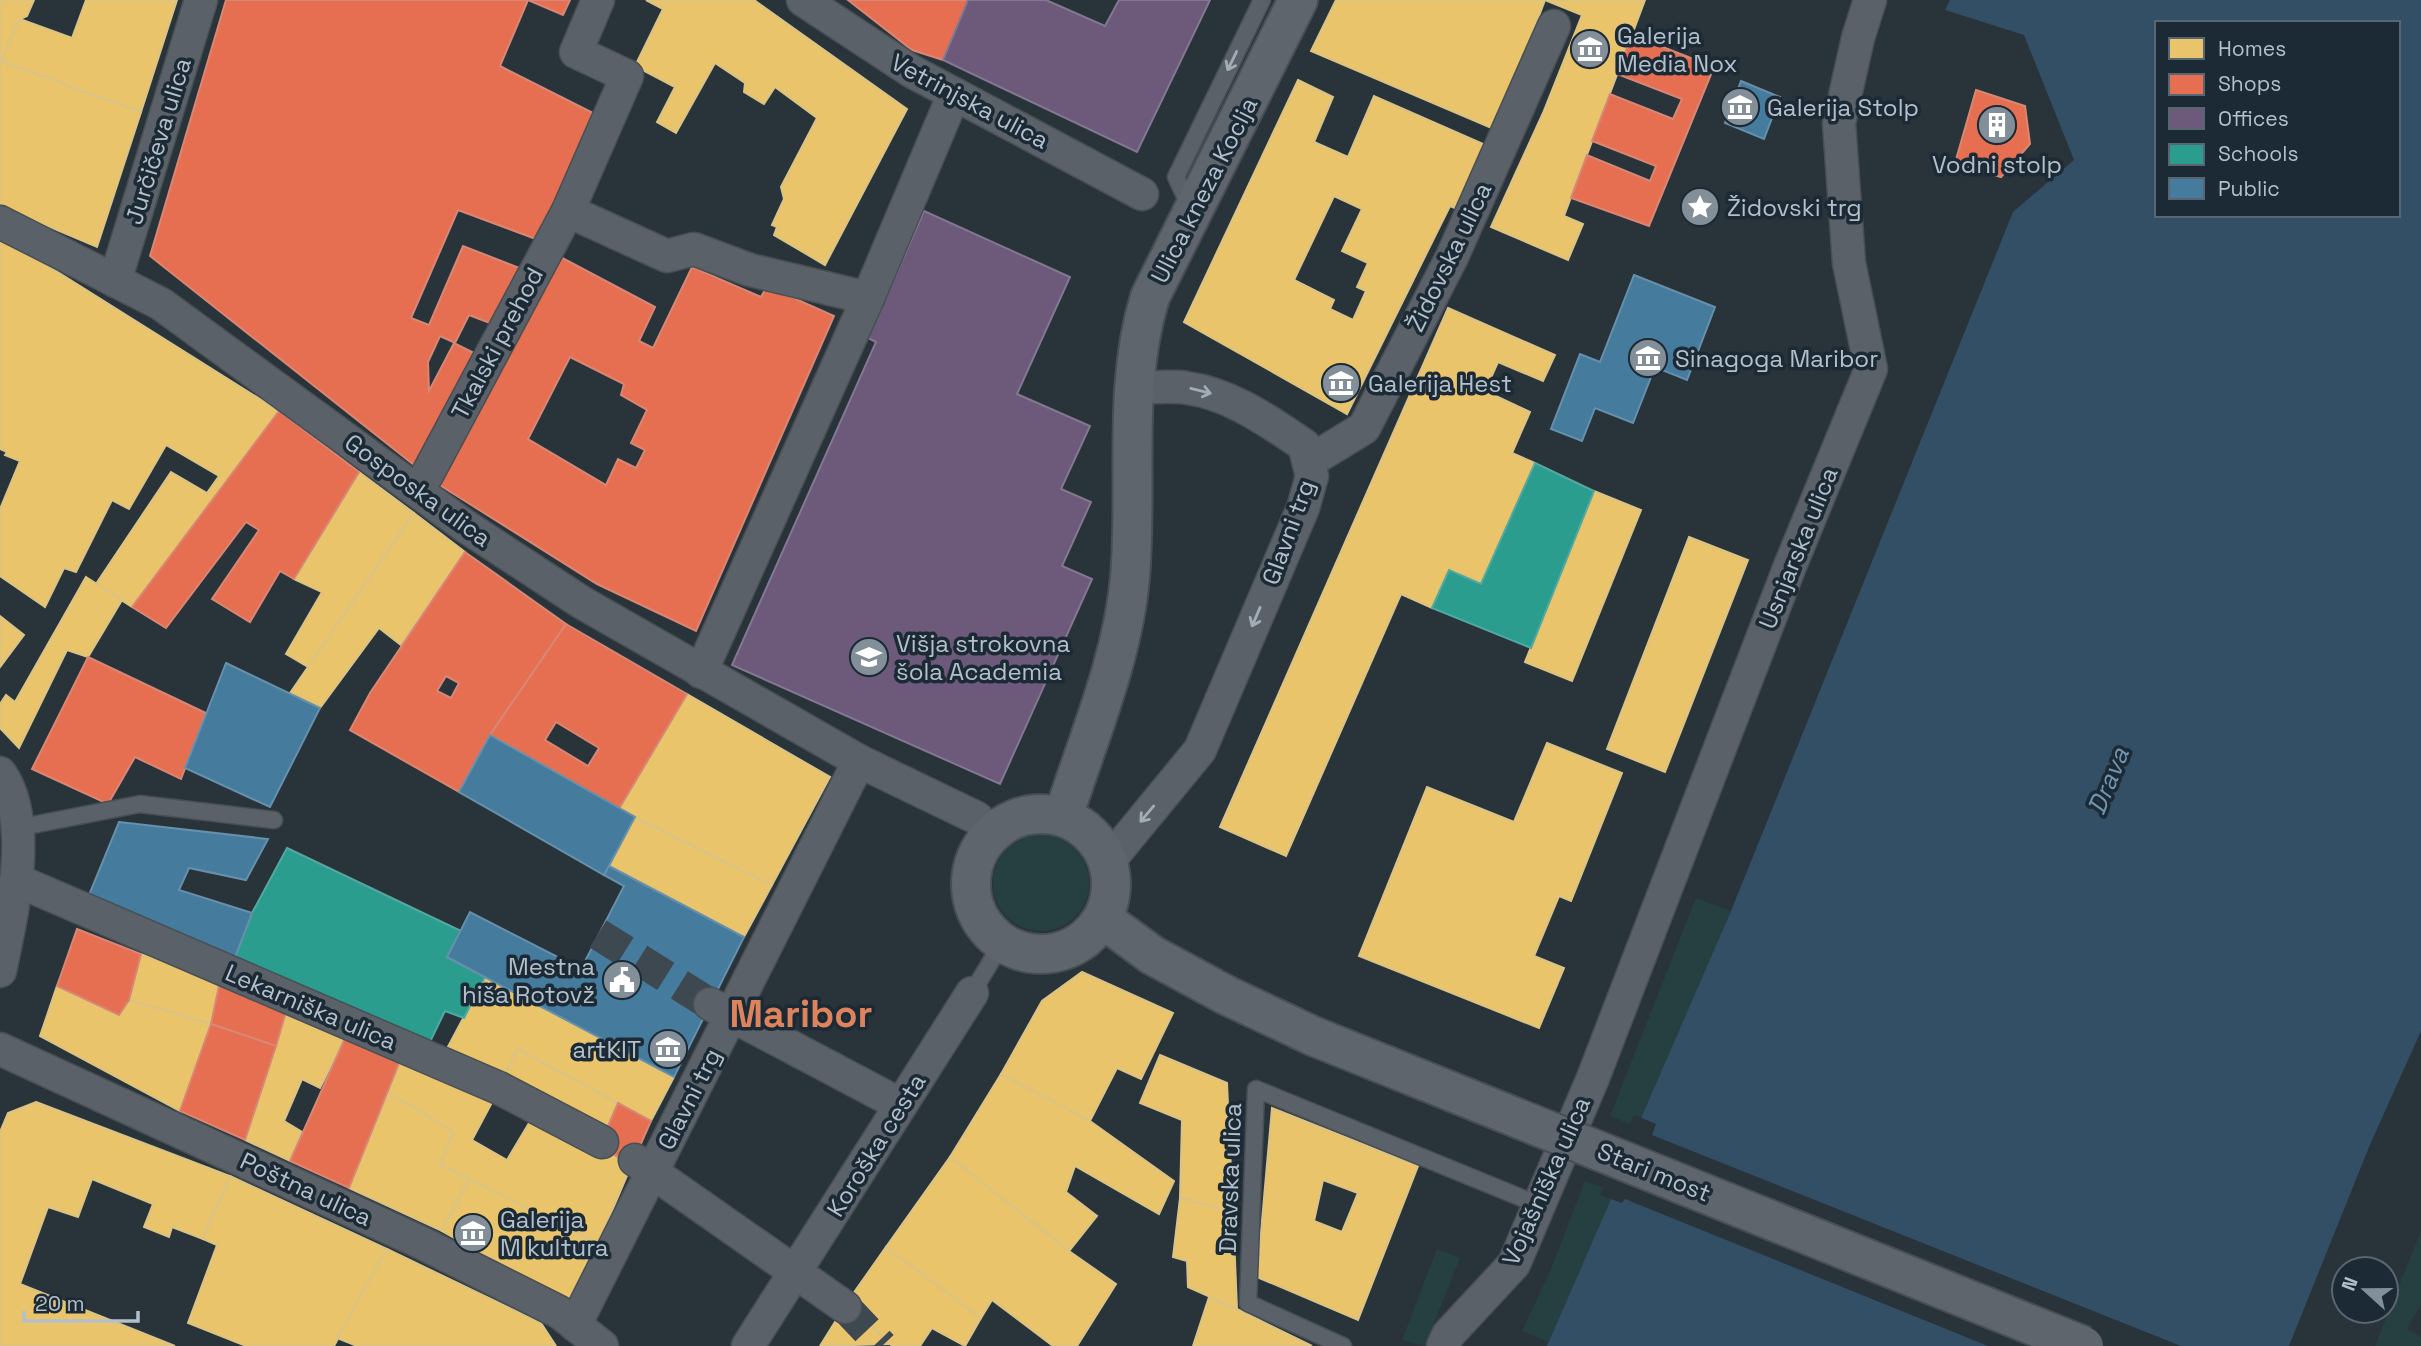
<svg xmlns="http://www.w3.org/2000/svg" width="2421" height="1346" viewBox="0 0 2421 1346" font-family="'Space Grotesk',sans-serif">
<style>
.green{fill:#264041}
.water{fill:#334f65;fill-rule:evenodd}
.pier{fill:#29333a}
.homes{fill:#e9c46a;stroke:#d9c387;stroke-width:2;fill-rule:evenodd}
.shops{fill:#e76f51;stroke:#d78776;stroke-width:2;fill-rule:evenodd}
.offices{fill:#6d597a;stroke:#827892;stroke-width:2}
.schools{fill:#2a9d8f;stroke:#53a8a1;stroke-width:2}
.public{fill:#457b9d;stroke:#6690ab;stroke-width:2}
.lines{fill:none;stroke-linecap:round;stroke-linejoin:round}
.street-tunnel{stroke:#3e4850;stroke-width:32;stroke-dasharray:32 16;stroke-linecap:butt}
.lane-casing{stroke:#484f54;stroke-width:19}
.street-casing{stroke:#484f54;stroke-width:35}
.secondary-casing{stroke:#484f54;stroke-width:42}
.lane{stroke:#5a6168;stroke-width:16}
.street{stroke:#5a6168;stroke-width:32}
.secondary{stroke:#5e656c;stroke-width:38}
.secondary-bridge-casing{stroke:#484f54;stroke-width:42;stroke-linecap:butt}
.secondary-bridge{stroke:#5e656c;stroke-width:38}
.oneway{stroke:#a1adb7}
.labels{text-anchor:middle;dominant-baseline:central;stroke-width:7;stroke-linejoin:round;paint-order:stroke}
.poi-label{font-size:24px;fill:#b3c0cb;stroke:#1c2a36;text-anchor:start}
.street-label{font-size:24px;fill:#b3c0cb;stroke:#1c2a36}
.water-label{font-size:26px;font-style:italic;fill:#7095b1;stroke:#1c2a36}
.town-label{font-size:38px;font-weight:bold;fill:#de835b;stroke:#1c2a36}
</style>
<rect width="100%" height="100%" fill="#29333a"/>
<g class="green">
<circle cx="1041" cy="883" r="48"/>
<path d="M1696,898L1731,911L1641,1118L1634,1115L1630,1124L1610,1116Z"/>
<path d="M1585,1181L1603,1188L1600,1195L1611,1199L1549,1342L1522,1331L1551,1269Z"/>
<path d="M2421,1231V1304L2407,1329L2421,1337V1346H2375Z"/>
<path d="M1437,1249L1460,1258L1425,1346L1402,1340Z"/>
</g>
<path class="water" d="M1950,0H2421V1031L2369,1147L2289,1346H1547L1611,1199L1641,1118L1731,911L2013,212L2074,160L2024,35L1945,10ZM2157,23H2398V215H2157Z"/>
<path class="pier" d="M1637,1116L1656,1124L1652,1135L2181,1346H1988L1625,1199L1622,1203L1608,1198Z"/>
<g class="homes">
<path d="M0,0H34L27,16L20,19L1,61L141,112L97,247L0,206Z"/>
<path d="M86,0H177L141,112L1,61L20,19L72,38Z"/>
<path d="M646,0H754L907,109L825,265L774,235L777,227L772,225L784,199L781,187L817,118L775,87L764,104L744,92L745,83L715,63L676,133L657,122L675,87L635,66L663,9Z"/>
<path d="M1336,0H1545L1496,130L1311,51Z"/>
<path d="M1545,0H1645L1564,216L1583,224L1568,260L1491,227L1543,113L1582,15Z"/>
<path d="M1298,80L1333,97L1314,142L1348,157L1374,96L1490,147L1462,211L1450,206L1347,414L1184,322ZM1334,196L1362,209L1342,251L1368,263L1357,287L1366,291L1353,320L1330,309L1334,300L1294,280Z"/>
<path d="M0,241L21,249L279,411L132,607L96,584L171,472L207,493L219,476L166,445L129,509L112,500L76,572L64,568L45,607L0,576V509L20,461L5,455L7,452L0,449Z"/>
<path d="M1448,308L1555,355L1543,381L1498,362L1485,391L1530,412L1512,453L1535,463L1481,584L1449,570L1432,608L1401,594L1286,856L1220,827Z"/>
<path d="M359,472L414,513L308,667L286,654L322,592L294,579Z"/>
<path d="M1594,491L1641,510L1572,681L1525,662Z"/>
<path d="M414,513L465,552L401,645L379,628L320,708L290,693Z"/>
<path d="M1689,537L1748,560L1665,772L1607,749Z"/>
<path d="M86,577L122,600L88,657L67,650L19,748L0,728V704L6,695L15,702Z"/>
<path d="M0,616L24,635L0,667Z"/>
<path d="M687,694L830,777L772,885L619,809Z"/>
<path d="M1547,743L1622,773L1571,901L1559,896L1534,956L1564,968L1539,1028L1359,956L1427,787L1514,822Z"/>
<path d="M635,817L772,885L744,937L609,866Z"/>
<path d="M141,954L220,981L211,1024L129,1000Z"/>
<path d="M1082,972L1173,1013L1141,1079L1117,1068L1090,1121L1001,1074L1042,1001Z"/>
<path d="M485,977L674,1077L651,1121L517,1049L501,1084L442,1058Z"/>
<path d="M57,986L119,1015L129,1000L211,1024L180,1111L40,1036Z"/>
<path d="M286,1012L346,1036L320,1088L302,1079L284,1121L302,1132L290,1161L245,1140Z"/>
<path d="M517,1049L618,1103L603,1137L501,1084Z"/>
<path d="M1160,1055L1227,1083L1233,1212L1180,1198L1182,1120L1140,1103Z"/>
<path d="M401,1058L497,1093L472,1140L507,1160L535,1113L632,1164L598,1244L440,1165L454,1132L388,1092Z"/>
<path d="M1001,1074L1090,1121L1174,1181L1159,1214L1075,1166L1066,1192L1097,1216L1069,1251L950,1157Z"/>
<path d="M388,1092L454,1132L440,1165L469,1179L442,1231L349,1188Z"/>
<path d="M36,1102L230,1176L203,1239L172,1227L169,1237L144,1227L153,1204L92,1179L78,1217L48,1207L20,1284L175,1346H0V1132L8,1113Z"/>
<path d="M1272,1108L1418,1166L1358,1320L1257,1277ZM1323,1180L1358,1193L1342,1232L1314,1221Z"/>
<path d="M950,1157L1069,1251L1116,1284L1077,1346H1053L992,1300L981,1318L886,1247Z"/>
<path d="M230,1176L387,1249L334,1346H246L188,1323L217,1245L203,1239Z"/>
<path d="M469,1179L598,1244L572,1304L442,1231Z"/>
<path d="M1180,1198L1233,1212L1237,1309L1188,1287L1187,1261L1173,1257Z"/>
<path d="M886,1247L981,1318L965,1346L932,1328L920,1346H892L848,1301Z"/>
<path d="M387,1249L541,1323L556,1346H357L337,1338Z"/>
<path d="M1209,1297L1237,1309L1312,1346H1193Z"/>
<path d="M848,1301L889,1344L820,1346Z"/>
</g>
<g class="shops">
<path d="M226,0H570L563,15L528,0L500,66L597,115L541,241L458,210L411,318L429,325L463,246L522,269L495,325L469,315L455,343L440,336L428,362L429,391L454,343L476,354L414,465L150,256Z"/>
<path d="M848,0H968L943,60L912,50Z"/>
<path d="M1632,35L1714,67L1649,226L1571,198L1587,155L1650,181L1656,166L1592,141L1610,94L1673,119L1682,99L1617,74Z"/>
<path d="M1976,90L2025,106L2030,144L2001,177L1955,163Z"/>
<path d="M553,253L655,307L639,341L653,348L692,267L761,297L767,286L834,316L696,631L597,584L430,479ZM570,357L624,384L621,395L647,410L631,443L645,450L636,468L618,459L606,485L528,439Z"/>
<path d="M279,411L359,472L294,579L280,571L250,622L212,599L259,530L246,522L166,628L132,607Z"/>
<path d="M465,552L566,624L490,735L459,792L350,730L370,693ZM446,676L459,683L451,698L437,691Z"/>
<path d="M566,624L687,694L619,809L490,735ZM556,722L599,748L588,766L545,740Z"/>
<path d="M88,657L206,713L181,779L135,757L108,804L32,769Z"/>
<path d="M77,929L141,954L129,1000L119,1015L57,986Z"/>
<path d="M220,981L286,1012L276,1046L211,1024Z"/>
<path d="M211,1024L276,1046L245,1140L180,1111Z"/>
<path d="M346,1036L401,1058L349,1188L290,1161Z"/>
<path d="M618,1103L651,1121L632,1164L599,1147Z"/>
</g>
<g class="offices">
<path d="M968,0H1046L1105,26L1119,0H1210L1137,152L943,60Z"/>
<path d="M924,211L1070,277L1017,394L1090,426L1061,489L1091,502L1062,566L1092,579L1000,784L732,665L876,342L868,338Z"/>
</g>
<g class="schools">
<path d="M1535,463L1594,491L1531,648L1432,608L1449,570L1481,584Z"/>
<path d="M287,848L461,931L447,957L485,977L464,1018L445,1011L428,1046L234,960L252,913Z"/>
</g>
<g class="public">
<path d="M1741,81L1780,97L1764,139L1725,123Z"/>
<path d="M1634,275L1715,307L1687,380L1655,367L1633,423L1595,408L1582,441L1551,429L1580,354L1600,362Z"/>
<path d="M226,663L320,708L270,807L185,768Z"/>
<path d="M490,735L635,817L604,875L459,792Z"/>
<path d="M119,822L268,839L246,880L189,868L179,890L252,913L234,960L89,895Z"/>
<path d="M609,866L744,937L674,1077L447,957L470,912L581,969L624,886L604,875Z"/>
</g>
<g class="lines">
<g class="street-tunnel">
<path d="M598,934L710,1004"/>
<path d="M845,1307L882,1346"/>
</g>
<g class="lane-casing">
<g id="lane">
<path d="M1191,209L1176,177L1262,0"/>
<path d="M17,828L140,804L274,820"/>
<path d="M972,993L1002,943"/>
<path d="M1343,1346L1248,1303L1256,1089L1539,1205"/>
</g>
</g>
<g class="street-casing">
<g id="street">
<path d="M803,0L911,71L1142,194"/>
<path d="M568,211L667,256L694,249L750,270L868,298"/>
<path d="M0,222L161,304L465,526L581,602L859,761L575,1325"/>
<path d="M115,281L201,0"/>
<path d="M1310,461L1364,428L1452,257L1554,26"/>
<path d="M427,475L568,211L627,76L576,52L598,0"/>
<path d="M701,672L868,298L954,94"/>
<path d="M859,761L977,818"/>
<path d="M0,773C35,822 11,917 0,971"/>
<path d="M1108,862L1200,750L1303,508L1312,476L1304,445C1268,421 1231,394 1187,388C1170,385 1150,388 1133,388"/>
<path d="M16,880L499,1088L602,1142"/>
<path d="M710,1004L901,1105"/>
<path d="M0,1049L422,1243L559,1312L602,1346"/>
<path d="M635,1160L845,1307"/>
<path d="M748,1346L972,993"/>
<path d="M1443,1346L1448,1335L1514,1264L1593,1078L1790,566L1871,369L1849,263L1839,123L1858,38L1870,0"/>
</g>
</g>
<g class="secondary-casing">
<g id="secondary">
<circle cx="1041" cy="884" r="70"/>
<path d="M1063,817C1088,739 1123,658 1130,577C1138,483 1122,388 1150,297L1298,0"/>
<path d="M1103,919L1152,955L1226,995"/>
</g>
</g>
<use href="#lane" class="lane"/>
<use href="#street" class="street"/>
<use href="#secondary" class="secondary"/>
<g class="secondary-bridge-casing">
<path id="secondary-bridge" d="M1226,995L1313,1036L2084,1346"/>
</g>
<use href="#secondary-bridge" class="secondary-bridge"/>
</g>
<defs><path id="oneway-shaft" d="M-6 0H5M1.5-3L5.5 0L1.5 3" fill="none" stroke-width="1.6" stroke-linecap="round" stroke-linejoin="round" transform="scale(1.75)"/></defs>
<g class="oneway">
<use href="#oneway-shaft" transform="translate(1232 61) rotate(116)"/>
<use href="#oneway-shaft" transform="translate(1201 391) rotate(14)"/>
<use href="#oneway-shaft" transform="translate(1256 617) rotate(113)"/>
<use href="#oneway-shaft" transform="translate(1147 814) rotate(130)"/>
</g>
<defs>
<g id="museum-disc" transform="scale(2.0125)"><circle r="9.5" fill="#838f98" stroke="#1c2a36"/><path d="M0-6L6-3V-2H-6V-3ZM-5-1h2V3h-2ZM-1-1h2V3h-2ZM3-1h2V3H3ZM-6 4H6V6H-6Z" fill="#fff"/></g>
<g id="building-disc" transform="scale(2.0125)"><circle r="9.5" fill="#838f98" stroke="#1c2a36"/><path d="M-4-6H4V6H1V3H-1V6H-4ZM-2.5-4.3h1.7v1.8h-1.7ZM.8-4.3h1.7v1.8H.8ZM-2.5-1h1.7V.8h-1.7ZM.8-1h1.7V.8H.8Z" fill="#fff"/></g>
<g id="sight-disc" transform="scale(2.0125)"><circle r="9.5" fill="#838f98" stroke="#1c2a36"/><path d="M0-6L1.8-2.2L6-1.7L2.9 1.2L3.7 5.4L0 3.3L-3.7 5.4L-2.9 1.2L-6-1.7L-1.8-2.2Z" fill="#fff"/></g>
<g id="university-disc" transform="scale(2.0125)"><circle r="9.5" fill="#838f98" stroke="#1c2a36"/><path d="M0-5L7-2L0 1L-7-2ZM-4 1L0 2.5L4 1V4Q0 6-4 4Z" fill="#fff"/></g>
<g id="civic-disc" transform="scale(2.0125)"><circle r="9.5" fill="#838f98" stroke="#1c2a36"/><path d="M-.6-6.5H3V-4.5H.6V-3L4-1V1h2V6H-6V1h2V-1L-.6-3ZM-1.2 2.5V6h2.4V2.5Z" fill="#fff"/></g>
</defs>
<g fill-rule="evenodd">
<use href="#museum-disc" x="1590" y="49"/>
<use href="#museum-disc" x="1740" y="107"/>
<use href="#building-disc" x="1997" y="125"/>
<use href="#sight-disc" x="1700" y="207"/>
<use href="#museum-disc" x="1648" y="358"/>
<use href="#museum-disc" x="1341" y="383"/>
<use href="#university-disc" x="869" y="657"/>
<use href="#civic-disc" x="622" y="980"/>
<use href="#museum-disc" x="668" y="1049"/>
<use href="#museum-disc" x="473" y="1233"/>
</g>
<g class="labels">
<g class="poi-label">
<text x="1617" y="35">Galerija<tspan x="1617" dy="28">Media Nox</tspan></text>
<text x="1767" y="107">Galerija Stolp</text>
<text x="1997" y="164" text-anchor="middle">Vodni stolp</text>
<text x="1727" y="207">Židovski trg</text>
<text x="1675" y="358">Sinagoga Maribor</text>
<text x="1368" y="383">Galerija Hest</text>
<text x="896" y="643">Višja strokovna<tspan x="896" dy="28">šola Academia</tspan></text>
<text x="595" y="966" text-anchor="end">Mestna<tspan x="595" dy="28">hiša Rotovž</tspan></text>
<text x="641" y="1049" text-anchor="end">artKIT</text>
<text x="500" y="1219">Galerija<tspan x="500" dy="28">M kultura</tspan></text>
</g>
<g class="street-label">
<text transform="translate(970 101) rotate(28)">Vetrinjska ulica</text>
<text transform="translate(158 141) rotate(-73)">Jurčičeva ulica</text>
<text transform="translate(1204 190) rotate(-63)">Ulica kneza Koclja</text>
<text transform="translate(1449 257) rotate(-64)">Židovska ulica</text>
<text transform="translate(497 343) rotate(-62)">Tkalski prehod</text>
<text transform="translate(418 490) rotate(36)">Gosposka ulica</text>
<text transform="translate(1288 532) rotate(-70)">Glavni trg</text>
<text transform="translate(1798 548) rotate(-68)">Usnjarska ulica</text>
<text transform="translate(311 1007) rotate(23)">Lekarniška ulica</text>
<text transform="translate(689 1099) rotate(-63)">Glavni trg</text>
<text transform="translate(876 1145) rotate(-58)">Koroška cesta</text>
<text transform="translate(1654 1172) rotate(22)">Stari most</text>
<text transform="translate(1230 1178) rotate(-88)">Dravska ulica</text>
<text transform="translate(1546 1181) rotate(-66)">Vojašniška ulica</text>
<text transform="translate(306 1189) rotate(25)">Poštna ulica</text>
</g>
<g class="water-label">
<text transform="translate(2108 781) rotate(-68)">Drava</text>
</g>
<g class="town-label">
<text x="801" y="1014">Maribor</text>
</g>
</g>
<rect x="2155" y="21" width="245" height="196" fill="#1c2a36" stroke="#586672" stroke-width="2"/>
<rect x="2169" y="38" width="35" height="21" fill="#e9c46a" stroke="#586672" stroke-width="2"/>
<text x="2218" y="56" font-size="21" fill="#b3c0cb">Homes</text>
<rect x="2169" y="74" width="35" height="21" fill="#e76f51" stroke="#586672" stroke-width="2"/>
<text x="2218" y="91" font-size="21" fill="#b3c0cb">Shops</text>
<rect x="2169" y="108" width="35" height="21" fill="#6d597a" stroke="#586672" stroke-width="2"/>
<text x="2218" y="126" font-size="21" fill="#b3c0cb">Offices</text>
<rect x="2169" y="144" width="35" height="21" fill="#2a9d8f" stroke="#586672" stroke-width="2"/>
<text x="2218" y="161" font-size="21" fill="#b3c0cb">Schools</text>
<rect x="2169" y="178" width="35" height="21" fill="#457b9d" stroke="#586672" stroke-width="2"/>
<text x="2218" y="196" font-size="21" fill="#b3c0cb">Public</text>
<g transform="translate(2365 1290) rotate(291)"><circle r="33" fill="#1c2a36" stroke="#586672" stroke-width="2"/>
<path d="M0-5L12 26L0 18L-12 26Z" fill="#838f98"/>
<text y="-10" font-size="19" font-weight="bold" text-anchor="middle" fill="#b3c0cb">N</text>
</g>
<path d="M24 1311v10h114v-10" fill="none" stroke="#b3c0cb" stroke-width="3.5"/>
<text x="35" y="1311" font-size="21" fill="#b3c0cb" stroke="#1c2a36" stroke-width="5" paint-order="stroke">20 m</text>
</svg>
